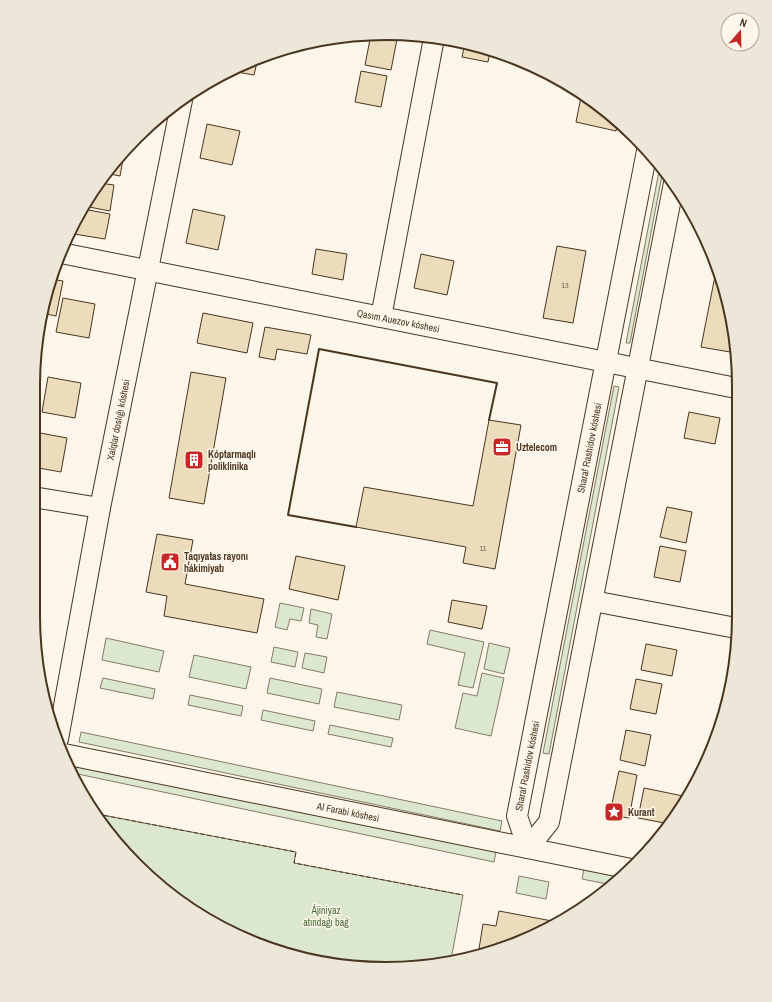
<svg xmlns="http://www.w3.org/2000/svg" width="772" height="1002" viewBox="0 0 772 1002" font-family="'Archivo Narrow',sans-serif">
<style>
.green{fill:#dce7d0;stroke:#887966}
.building{fill:#ecdcbc;stroke:#4a3520}
.lines{fill:none;stroke-linecap:round;stroke-linejoin:round}
.minor-casing{stroke:#4a3520;stroke-width:22}
.minor{stroke:#fbf6e9;stroke-width:20}
.fence{stroke:#4a3520;stroke-width:1;stroke-dasharray:5 2;stroke-linecap:butt}
.wall{stroke:#4a3520;stroke-width:2}
.labels{text-anchor:middle;dominant-baseline:central;stroke-width:3;stroke-linejoin:round;paint-order:stroke}
.number-label{font-size:8px;fill:#725f47}
.street-label{font-size:10px;fill:#4a3520;stroke:#fbf6e9}
.poi-label{font-size:10px;font-weight:bold;fill:#4a3520;stroke:#fbf6e9;text-anchor:start}
.park-label{font-size:10px;fill:#436837;stroke:#fbf6e9}
.rim{fill:none;stroke:#4a3520;stroke-width:2}
</style>
<rect width="100%" height="100%" fill="#fbf6e9"/>
<g class="green">
<path d="M660,166L663,170L630,343H626Z"/>
<path d="M614,386L619,387L549,754L543,753Z"/>
<path d="M280,603L304,608L301,621L290,619L287,630L275,627Z"/>
<path d="M311,609L332,614L327,639L316,637L318,625L309,623Z"/>
<path d="M430,630L484,642L473,688L458,685L465,653L427,644Z"/>
<path d="M106,638L164,651L159,672L102,660Z"/>
<path d="M489,643L510,648L504,674L484,669Z"/>
<path d="M274,647L298,652L295,667L271,662Z"/>
<path d="M305,653L327,657L324,673L302,668Z"/>
<path d="M194,655L251,667L246,689L189,677Z"/>
<path d="M482,673L504,678L491,736L455,728L463,693L477,696Z"/>
<path d="M103,678L155,689L153,699L100,688Z"/>
<path d="M270,678L322,689L319,704L267,693Z"/>
<path d="M337,692L402,705L399,720L334,707Z"/>
<path d="M190,695L243,706L241,716L188,705Z"/>
<path d="M263,710L315,721L313,731L261,720Z"/>
<path d="M330,725L393,738L391,747L328,734Z"/>
<path d="M81,732L502,821L500,831L79,742Z"/>
<path d="M76,763L496,852L494,862L73,773Z"/>
<path d="M97,814L296,852L294,863L463,895L451,960L409,968L317,962L210,922L137,866Z"/>
<path d="M584,869L622,877L612,885L582,879Z"/>
<path d="M519,876L549,882L546,899L516,893Z"/>
</g>
<g class="building">
<path d="M371,34L397,39L391,70L365,65Z"/>
<path d="M465,43L490,51L488,62L462,57Z"/>
<path d="M258,58L254,75L231,71L251,60Z"/>
<path d="M361,71L387,76L381,107L355,102Z"/>
<path d="M582,92L618,122L616,131L576,122Z"/>
<path d="M207,124L240,131L232,165L200,158Z"/>
<path d="M124,154L120,176L105,173L106,171Z"/>
<path d="M99,183L114,185L110,211L84,206Z"/>
<path d="M83,209L110,214L105,239L74,234L77,218Z"/>
<path d="M193,209L225,216L218,250L186,243Z"/>
<path d="M557,246L586,251L573,323L543,318Z"/>
<path d="M316,249L347,254L343,280L312,274Z"/>
<path d="M421,254L454,261L447,295L414,288Z"/>
<path d="M715,276L721,277L734,331L730,352L701,347Z"/>
<path d="M51,279L63,281L56,316L42,313L45,294Z"/>
<path d="M63,298L95,304L89,338L56,332Z"/>
<path d="M203,313L253,323L247,353L197,343Z"/>
<path d="M265,327L311,335L307,354L277,349L275,360L259,357Z"/>
<path d="M191,372L226,378L204,504L169,498Z"/>
<path d="M48,377L81,383L75,418L42,412Z"/>
<path d="M689,412L720,418L715,444L684,438Z"/>
<path d="M489,420L521,425L495,569L463,563L466,547L356,527L364,487L473,506Z"/>
<path d="M35,432L67,438L61,472L33,467Z"/>
<path d="M667,507L692,512L686,543L660,537Z"/>
<path d="M157,534L193,540L185,584L264,599L257,633L164,616L167,596L146,592Z"/>
<path d="M660,546L686,551L680,582L654,577Z"/>
<path d="M296,556L345,566L338,600L289,589Z"/>
<path d="M452,600L487,606L482,629L448,622Z"/>
<path d="M646,644L677,650L672,676L641,670Z"/>
<path d="M636,679L662,684L656,714L630,709Z"/>
<path d="M626,730L651,735L645,766L620,760Z"/>
<path d="M619,771L637,775L629,818L614,816L610,813Z"/>
<path d="M644,788L688,797L680,812L670,824L638,818Z"/>
<path d="M499,911L552,921L551,925L509,946L496,943L494,951L478,955L483,924L496,926Z"/>
</g>
<g class="lines">
<g class="minor-casing">
<g id="minor">
<path id="s1" d="M61,253L736,388"/>
<path d="M381,317L434,38"/>
<path d="M33,497L100,508"/>
<path d="M593,601L736,628"/>
<path id="s2" d="M58,739L100,508L182,100"/>
<path id="s3" d="M64,754L631,869"/>
<path id="s4" d="M528,848L517,816L647,151"/>
<path d="M528,848L549,822L674,183"/>
</g>
</g>
<use href="#minor" class="minor"/>
<path class="fence" d="M97,814L296,852L294,863L463,895"/>
<path class="wall" d="M356,527L288,515L319,349L497,383L489,420"/>
</g>
<defs>
<g id="office-square" transform="scale(1)"><rect x="-9" y="-9" width="18" height="18" rx="4" fill="#c62828" stroke="#fbf6e9"/><path d="M-6-3h4V-5.5h4V-3h4V5H-6ZM-1-4.5V-3h2v-1.5ZM-6 0V1H6V0Z" fill="#fff"/></g>
<g id="building-square" transform="scale(1)"><rect x="-9" y="-9" width="18" height="18" rx="4" fill="#c62828" stroke="#fbf6e9"/><path d="M-4-6H4V6H1V3H-1V6H-4ZM-2.5-4.3h1.7v1.8h-1.7ZM.8-4.3h1.7v1.8H.8ZM-2.5-1h1.7V.8h-1.7ZM.8-1h1.7V.8H.8Z" fill="#fff"/></g>
<g id="civic-square" transform="scale(1)"><rect x="-9" y="-9" width="18" height="18" rx="4" fill="#c62828" stroke="#fbf6e9"/><path d="M-.6-6.5H3V-4.5H.6V-3L4-1V1h2V6H-6V1h2V-1L-.6-3ZM-1.2 2.5V6h2.4V2.5Z" fill="#fff"/></g>
<g id="sight-square" transform="scale(1)"><rect x="-9" y="-9" width="18" height="18" rx="4" fill="#c62828" stroke="#fbf6e9"/><path d="M0-6L1.8-2.2L6-1.7L2.9 1.2L3.7 5.4L0 3.3L-3.7 5.4L-2.9 1.2L-6-1.7L-1.8-2.2Z" fill="#fff"/></g>
</defs>
<g fill-rule="evenodd">
<use href="#office-square" x="502" y="447"/>
<use href="#building-square" x="194" y="460"/>
<use href="#civic-square" x="170" y="562"/>
<use href="#sight-square" x="614" y="812"/>
</g>
<g class="labels">
<g class="number-label">
<text x="565" y="285">13</text>
<text x="483" y="548">11</text>
</g>
<g class="street-label">
<text stroke="none"><textPath href="#s1" startOffset="344">Qasım Auezov kóshesi</textPath></text>
<text stroke="none"><textPath href="#s2" startOffset="325">Xalqlar doslıǵı kóshesi</textPath></text>
<text stroke="none"><textPath href="#s4" startOffset="409">Sharaf Rashidov kóshesi</textPath></text>
<text stroke="none"><textPath href="#s4" startOffset="85">Sharaf Rashidov kóshesi</textPath></text>
<text stroke="none"><textPath href="#s3" startOffset="290">Al Farabi kóshesi</textPath></text>
</g>
<g class="poi-label">
<text x="516" y="447">Uztelecom</text>
<text x="208" y="454">Kóptarmaqlı<tspan x="208" dy="12">poliklinika</tspan></text>
<text x="184" y="556">Taqıyatas rayonı<tspan x="184" dy="12">hákimiyatı</tspan></text>
<text x="628" y="812">Kurant</text>
</g>
<g class="park-label">
<text x="326" y="910">Ájiniyaz<tspan x="326" dy="12">atındaǵı baǵ</tspan></text>
</g>
</g>
<path d="M0 0H772V1002H0ZM386 40H386A346 346 0 0 1 732 386V616A346 346 0 0 1 386 962H386A346 346 0 0 1 40 616V386A346 346 0 0 1 386 40Z" fill="#ede7d9" fill-rule="evenodd"/>
<path class="rim" d="M386 40H386A346 346 0 0 1 732 386V616A346 346 0 0 1 386 962H386A346 346 0 0 1 40 616V386A346 346 0 0 1 386 40Z"/>
<g transform="translate(740 32) rotate(20)"><circle r="19" fill="#fbf6e9" stroke="#b4a999"/>
<path d="M0-3L7 15L0 10L-7 15Z" fill="#c62828"/>
<text y="-6" font-size="11" font-weight="bold" text-anchor="middle" fill="#4a3520">N</text>
</g>
</svg>
